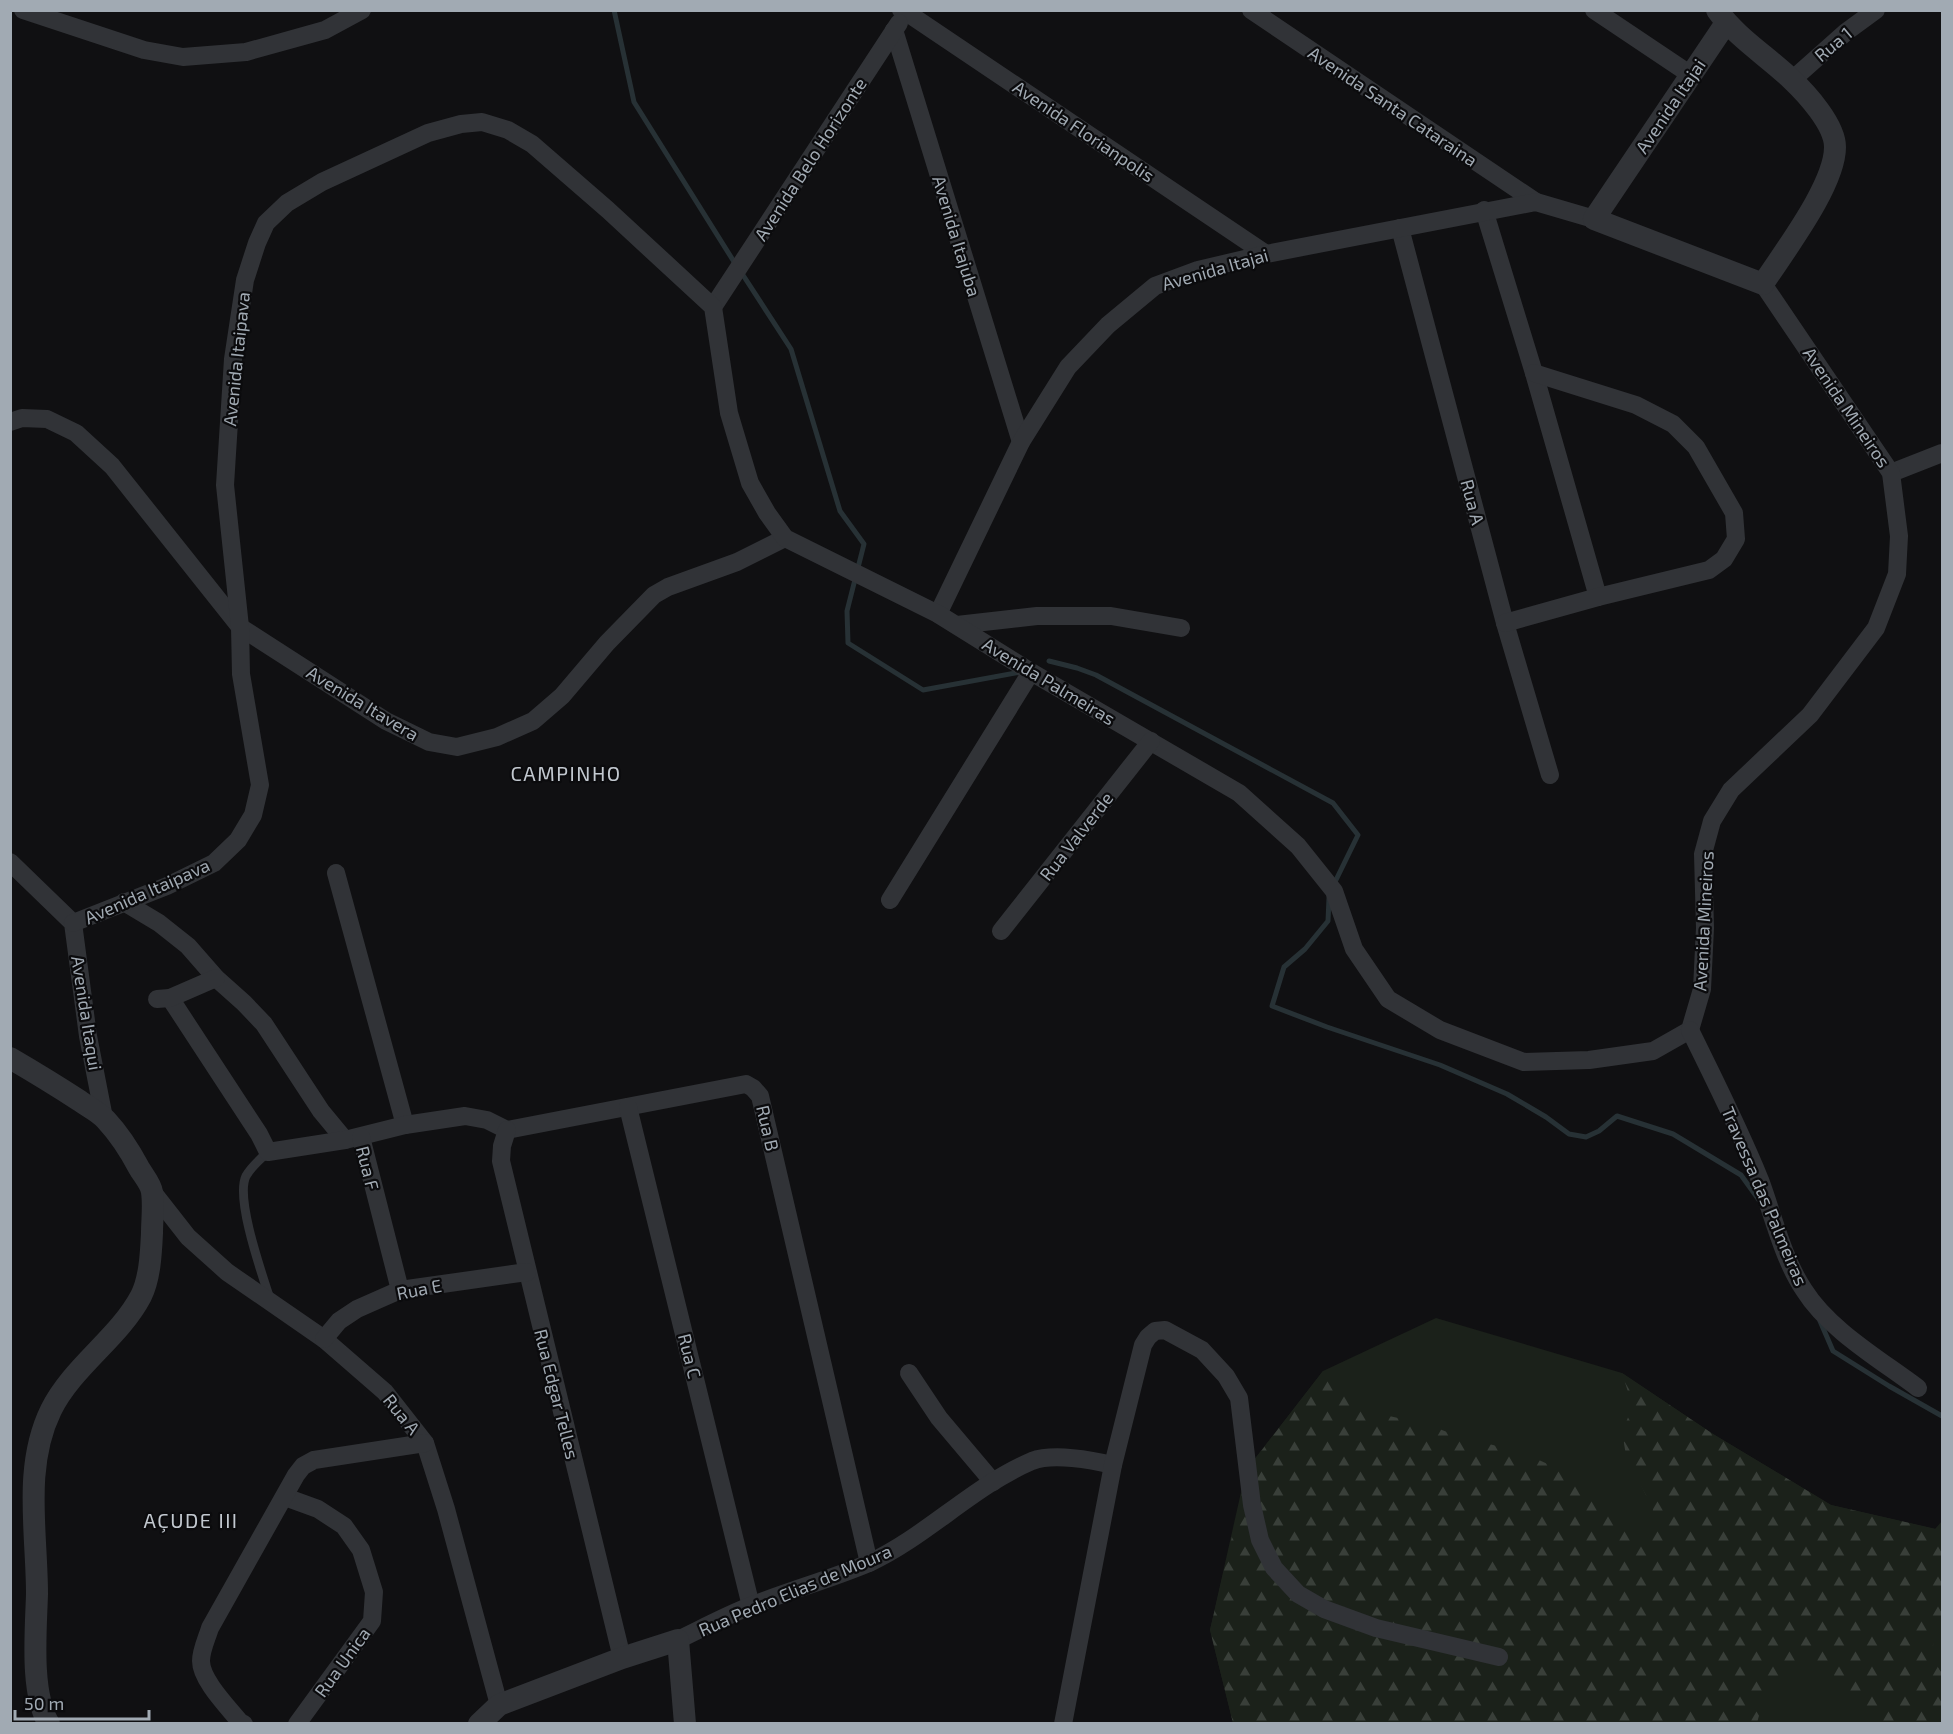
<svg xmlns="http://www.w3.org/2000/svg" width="1953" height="1734" viewBox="0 0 1953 1734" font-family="'Exo 2',sans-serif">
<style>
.grass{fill:#1b211a}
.forest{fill:url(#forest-firs)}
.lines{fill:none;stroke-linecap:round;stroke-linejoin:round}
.stream{stroke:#273135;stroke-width:5}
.service{stroke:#313337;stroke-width:9}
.minor{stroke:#313337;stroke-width:18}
.tertiary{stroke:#313337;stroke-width:22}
.labels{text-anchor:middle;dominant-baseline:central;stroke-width:4.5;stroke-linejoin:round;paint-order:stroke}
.street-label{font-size:18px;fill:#a1aab3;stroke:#0b0b0d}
.neighbourhood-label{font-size:20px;letter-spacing:1.5px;fill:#c2c8cf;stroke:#0b0b0d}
</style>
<defs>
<pattern id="forest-firs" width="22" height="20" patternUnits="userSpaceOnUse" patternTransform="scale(1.5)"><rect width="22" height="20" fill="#1b211a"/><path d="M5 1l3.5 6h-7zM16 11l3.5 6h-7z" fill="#393f39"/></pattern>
</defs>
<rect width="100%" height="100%" fill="#101012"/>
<path class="grass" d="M1436,1318L1622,1373L1713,1434L1831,1505L1935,1529L1942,1521V1723H1233L1210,1630L1246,1470L1323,1371Z"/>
<path class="forest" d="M1323,1371L1350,1401L1376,1413L1429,1425L1460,1437L1493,1445L1528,1455L1552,1466L1625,1524L1649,1532L1653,1509L1626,1455L1622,1432L1629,1415V1395L1622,1373L1713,1434L1831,1505L1936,1529L1942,1528V1622C1930,1636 1930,1659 1942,1673V1723H1871L1850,1691L1822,1664L1796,1663C1779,1682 1763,1698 1757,1723H1233L1210,1630L1248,1468Z"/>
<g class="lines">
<g class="stream">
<path d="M614,10L634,102L736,265"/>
<path d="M741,272L791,349L840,511L864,544L847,611L848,643L923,690L1021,672"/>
<path d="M1049,661L1077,668L1096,675L1333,803L1358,835L1334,884"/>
<path d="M1329,898L1328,921L1305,949L1284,967L1272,1006L1327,1027L1440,1065L1507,1094L1546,1117L1569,1134L1586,1137L1599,1131L1617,1116L1673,1134L1741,1175L1759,1200"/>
<path d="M1820,1321L1833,1351L1889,1386L1942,1416"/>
</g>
<path class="service" d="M268,1152C260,1159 251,1167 246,1176C235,1198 262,1274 270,1299"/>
<g class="minor">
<path d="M23,10L144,50L183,57L246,52L325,30L362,10"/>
<path d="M901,10L906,12L1266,254"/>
<path d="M1251,10L1536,202"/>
<path d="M1594,10L1691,75"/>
<path d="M894,30L1021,442"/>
<path d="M1792,80L1846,32L1876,10"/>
<path d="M1484,210L1534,373L1598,597"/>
<path d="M1400,228L1505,623L1550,775"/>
<path d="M713,307L899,23"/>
<path d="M10,422L22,418L47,419L76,433L112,466L240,627L386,721L429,742L457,747L497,737L533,721L562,696L607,643L654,595L668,587L737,562L785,538"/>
<path d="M1891,473L1942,453"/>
<path d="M938,614L1021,442L1068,367L1108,325L1155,286L1198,270L1266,254L1536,202L1594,219"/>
<path d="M1505,623L1598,597L1709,570L1724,559L1736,539L1734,513L1696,447L1673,424L1636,405L1534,373"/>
<path d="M957,625L1037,616H1111L1181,628"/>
<path d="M10,862L73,923L88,1036L104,1118"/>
<path d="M336,873L405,1125"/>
<path d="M890,900L1031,672"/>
<path d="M124,902L159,923L188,946L216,978L244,1003L264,1024L321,1111L345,1140"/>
<path d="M73,923L167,886L214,863L238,840L253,815L260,785L241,674L240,627L225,485L233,359L245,280L257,243L266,223L287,203L322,182L428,133L461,124L482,122L508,130L532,144L608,210L713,307L729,413L750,483L767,513L785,538L938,614L1031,672L1239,793L1298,846L1334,891L1354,949L1388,999L1440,1030L1524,1062L1589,1060L1653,1051L1690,1030"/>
<path d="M1001,931L1151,741"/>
<path d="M170,998L259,1134L268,1152L345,1140L405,1125L465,1116L487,1120L507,1130L746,1084L753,1088L760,1096L869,1563"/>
<path d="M157,999L170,998L216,978"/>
<path d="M1690,1030L1702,989L1705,928L1703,854L1712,821L1731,790L1810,715L1876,628L1897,574L1899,536L1891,473L1763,284"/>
<path d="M1690,1030C1714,1079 1739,1128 1760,1180C1773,1215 1783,1259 1804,1290C1829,1330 1881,1360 1918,1388"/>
<path d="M628,1107L751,1606"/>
<path d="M507,1130L502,1146L501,1161L622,1658"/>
<path d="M361,1137L400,1290"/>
<path d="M152,1191L188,1237L227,1272L324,1339L385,1392L425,1443L446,1509L499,1705"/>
<path d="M324,1339L339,1321L357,1309L400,1290L527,1272"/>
<path d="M909,1373L939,1418L993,1482"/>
<path d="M285,1497L318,1509L344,1526L361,1550L374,1592L372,1621L297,1724"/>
<path d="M678,1640C703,1628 727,1615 753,1605C791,1590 831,1579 869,1563C927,1536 973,1486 1032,1461C1053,1453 1092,1460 1113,1465"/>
<path d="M244,1724L240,1722C228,1707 201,1680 201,1661C201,1650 207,1638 210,1628L296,1475L303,1466L314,1460L425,1443"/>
<path d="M1063,1724L1113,1465L1143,1345L1148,1337L1155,1331L1165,1330L1202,1350L1226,1376L1239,1398L1252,1505L1260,1540L1274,1568L1298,1594L1324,1609L1376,1628L1499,1657"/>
</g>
<g class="tertiary">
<path d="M1717,10C1737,38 1767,56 1791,79C1807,94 1835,125 1835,147C1835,185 1785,250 1763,284L1594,219L1726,23"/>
<path d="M10,1058C34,1072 57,1086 80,1101C88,1107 99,1112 106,1120C119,1134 130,1151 139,1168C143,1175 151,1184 152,1192C154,1205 152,1220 152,1233C151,1253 150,1278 141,1296C119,1338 73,1366 51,1410C23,1467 37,1533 37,1594C36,1630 30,1693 49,1724"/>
<path d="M479,1724L499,1705L622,1658L678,1640L685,1724"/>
</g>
</g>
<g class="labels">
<g class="street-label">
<text transform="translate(1833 44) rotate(-40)">Rua 1</text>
<text transform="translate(1393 106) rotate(34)">Avenida Santa Cataraina</text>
<text transform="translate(1670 106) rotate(-56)">Avenida Itajai</text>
<text transform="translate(1084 131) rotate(34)">Avenida Florianpolis</text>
<text transform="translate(810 159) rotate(-57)">Avenida Belo Horizonte</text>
<text transform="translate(957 236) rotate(73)">Avenida Itajuba</text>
<text transform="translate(1215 269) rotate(-16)">Avenida Itajai</text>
<text transform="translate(236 359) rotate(-84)">Avenida Itaipava</text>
<text transform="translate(1847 407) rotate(56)">Avenida Mineiros</text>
<text transform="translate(1473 502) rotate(75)">Rua A</text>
<text transform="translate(1049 681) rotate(31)">Avenida Palmeiras</text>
<text transform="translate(363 703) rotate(31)">Avenida Itavera</text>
<text transform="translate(1076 836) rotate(-52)">Rua Valverde</text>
<text transform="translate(147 891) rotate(-24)">Avenida Itaipava</text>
<text transform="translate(1703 921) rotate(-87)">Avenida Mineiros</text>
<text transform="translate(87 1013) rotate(81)">Avenida Itaqui</text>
<text transform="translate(768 1128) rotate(77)">Rua B</text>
<text transform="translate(368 1168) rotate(76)">Rua F</text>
<text transform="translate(1765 1196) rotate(67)">Travessa das Palmeiras</text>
<text transform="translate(419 1289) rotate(-11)">Rua E</text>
<text transform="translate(690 1356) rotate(76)">Rua C</text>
<text transform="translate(557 1394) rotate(76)">Rua Edgar Telles</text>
<text transform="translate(402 1414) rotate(51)">Rua A</text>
<text transform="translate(795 1590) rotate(-23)">Rua Pedro Elias de Moura</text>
<text transform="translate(342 1662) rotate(-54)">Rua Unica</text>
</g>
<g class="neighbourhood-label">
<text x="566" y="773">CAMPINHO</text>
<text x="191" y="1520">AÇUDE III</text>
</g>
</g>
<rect width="1953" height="1734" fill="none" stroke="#a1aab3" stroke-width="24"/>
<path d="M15 1710v9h134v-9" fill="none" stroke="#a1aab3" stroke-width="3"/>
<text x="24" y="1710" font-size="18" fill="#a1aab3" stroke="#0b0b0d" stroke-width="4.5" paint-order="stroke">50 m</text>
</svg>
